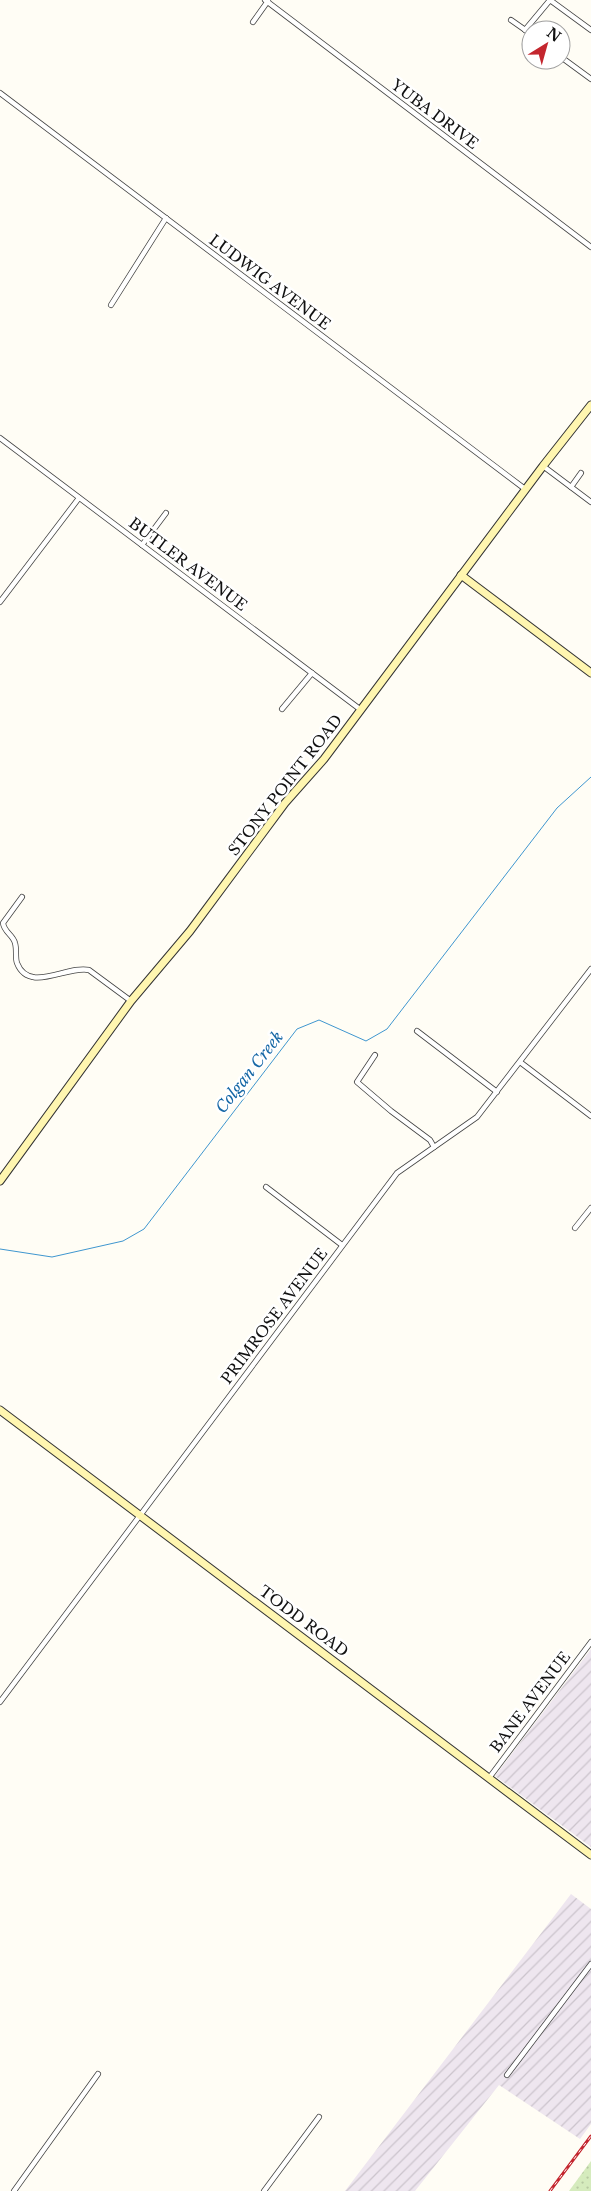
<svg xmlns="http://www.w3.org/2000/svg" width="591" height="2191" viewBox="0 0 591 2191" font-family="'Libre Baskerville',serif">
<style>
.industrial{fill:url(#industrial-furrows)}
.grass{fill:url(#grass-dots)}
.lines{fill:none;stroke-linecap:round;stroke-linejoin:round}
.stream{stroke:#3f96cf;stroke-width:1}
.street-casing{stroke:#444;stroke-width:6}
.secondary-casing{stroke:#333;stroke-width:9}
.street{stroke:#fff;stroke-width:4.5}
.secondary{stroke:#fff6b0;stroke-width:7}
.rail-casing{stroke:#c4262e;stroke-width:3}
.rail{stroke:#fff;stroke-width:1;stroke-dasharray:4;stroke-linecap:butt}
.labels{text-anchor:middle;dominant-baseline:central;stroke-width:5;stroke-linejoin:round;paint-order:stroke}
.street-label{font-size:15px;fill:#111;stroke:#fff}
.water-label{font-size:16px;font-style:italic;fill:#1768a6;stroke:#fff}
</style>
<defs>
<pattern id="industrial-furrows" width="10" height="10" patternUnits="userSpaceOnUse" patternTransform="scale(1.25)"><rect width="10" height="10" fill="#eee6ef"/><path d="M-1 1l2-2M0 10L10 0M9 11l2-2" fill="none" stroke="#cbc4cc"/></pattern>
<pattern id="grass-dots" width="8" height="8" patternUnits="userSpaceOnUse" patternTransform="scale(1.25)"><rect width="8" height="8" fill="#d5ebbd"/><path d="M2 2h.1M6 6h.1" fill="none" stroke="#b6c8a1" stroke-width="1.8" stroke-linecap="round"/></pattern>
</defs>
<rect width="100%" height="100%" fill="#fffdf5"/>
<g class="industrial">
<path d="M591,1649V1847L495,1776Z"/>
<path d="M571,1894L591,1909V2124L580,2139L499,2085L415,2191H345Z"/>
</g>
<path class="grass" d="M591,2161V2191H569Z"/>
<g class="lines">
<path class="stream" d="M0,1249L52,1257L123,1241L144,1229L297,1029L319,1020L366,1041L387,1029L557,808L591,777"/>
<g class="street-casing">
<g id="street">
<path d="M265,0L591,247"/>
<path d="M511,20L531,34"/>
<path d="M253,22L268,1"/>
<path d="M525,30L550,0L591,30"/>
<path d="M561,57L591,79"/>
<path d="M0,93L525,489"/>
<path d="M111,305L166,218"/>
<path d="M0,438L361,710"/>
<path d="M543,466L591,502"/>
<path d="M571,487L581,473"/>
<path d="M142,545L166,513"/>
<path d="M0,602L79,498"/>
<path d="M282,709L312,673"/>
<path d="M22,897L3,923C4,932 13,935 15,943C17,950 15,957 17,963C29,994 67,965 89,970L131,1001"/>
<path d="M417,1031L497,1092"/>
<path d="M375,1055L357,1082L391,1111L430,1140L434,1147"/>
<path d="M520,1062L591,1116"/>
<path d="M266,1187L342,1245"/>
<path d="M575,1228L591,1208"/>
<path d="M0,1702L397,1173L477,1117L591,969"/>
<path d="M489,1778L591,1642"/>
<path d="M507,2075L591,1964"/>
<path d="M14,2191L98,2074"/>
<path d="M264,2191L319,2117"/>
</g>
</g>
<g class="secondary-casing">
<g id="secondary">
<path d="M461,575L591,673"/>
<path d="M0,1181L131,1001L190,931L285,803L324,759L543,466L591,405"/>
<path d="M0,1410L591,1855"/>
</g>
</g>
<use href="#street" class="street"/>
<use href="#secondary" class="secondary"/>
<g class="rail-casing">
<path id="rail" d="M550,2191L591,2136"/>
</g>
<use href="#rail" class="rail"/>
</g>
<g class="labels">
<g class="street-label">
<text transform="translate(435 114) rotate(37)">YUBA DRIVE</text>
<text transform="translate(270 282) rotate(37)">LUDWIG AVENUE</text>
<text transform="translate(188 564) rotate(37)">BUTLER AVENUE</text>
<text transform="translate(285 785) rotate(-52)">STONY POINT ROAD</text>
<text transform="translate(274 1316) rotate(-53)">PRIMROSE AVENUE</text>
<text transform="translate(304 1621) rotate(37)">TODD ROAD</text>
<text transform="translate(530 1702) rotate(-53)">BANE AVENUE</text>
</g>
<g class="water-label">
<text transform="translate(249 1072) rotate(-52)">Colgan Creek</text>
</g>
</g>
<g transform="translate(546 45) rotate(37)"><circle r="24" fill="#ffffff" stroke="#a0a0a0"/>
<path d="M0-4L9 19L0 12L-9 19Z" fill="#c4262e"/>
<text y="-8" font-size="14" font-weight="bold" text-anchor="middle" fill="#111111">N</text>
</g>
</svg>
